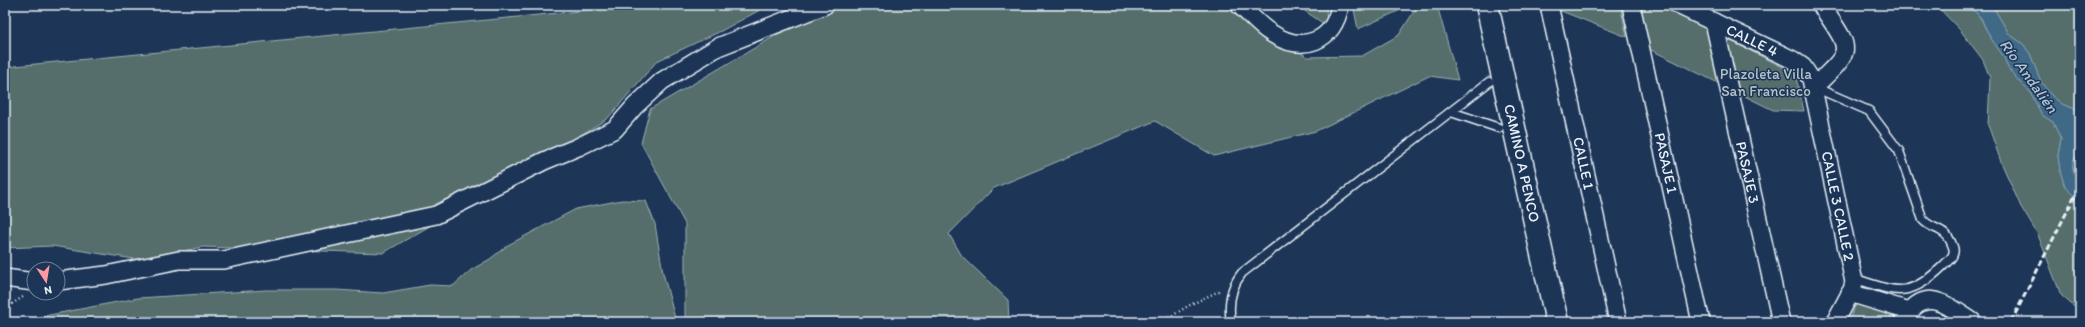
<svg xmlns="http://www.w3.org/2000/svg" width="2085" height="327" viewBox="0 0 2085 327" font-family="Itim,sans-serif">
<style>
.green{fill:#546e6c;stroke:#9eb0b2}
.water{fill:#3f6987;stroke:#839fb4}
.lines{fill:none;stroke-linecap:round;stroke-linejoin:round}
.lane-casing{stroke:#e8f1f8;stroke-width:11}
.street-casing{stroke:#e8f1f8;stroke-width:20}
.highway-casing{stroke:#e8f1f8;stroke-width:25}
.path{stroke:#e8f1f8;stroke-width:2.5;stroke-dasharray:1 3;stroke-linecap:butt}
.lane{stroke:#1d3557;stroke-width:8}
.street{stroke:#1d3557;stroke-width:17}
.highway{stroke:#1d3557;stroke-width:22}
.rail{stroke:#e8f1f8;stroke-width:3;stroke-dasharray:6 3;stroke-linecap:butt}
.labels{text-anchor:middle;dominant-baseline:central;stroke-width:3;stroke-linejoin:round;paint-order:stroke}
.street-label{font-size:15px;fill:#e8f1f8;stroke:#1d3557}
.park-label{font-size:15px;fill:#b4c3c7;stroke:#1d3557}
.water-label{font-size:16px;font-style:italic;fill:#adc1d0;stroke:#1d3557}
</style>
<rect width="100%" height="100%" fill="#1d3557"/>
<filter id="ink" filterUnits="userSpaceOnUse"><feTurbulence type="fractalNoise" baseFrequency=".025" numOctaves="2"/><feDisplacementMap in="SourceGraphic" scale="8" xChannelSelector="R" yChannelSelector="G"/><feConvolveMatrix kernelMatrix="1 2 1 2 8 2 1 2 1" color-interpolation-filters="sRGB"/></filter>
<g filter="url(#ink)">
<g class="green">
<path d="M641,5H769L721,31L657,61L608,118L494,189L383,253L202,247L140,260L52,246L5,248V67Z"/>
<path d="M828,5H1228L1252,24L1308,57L1362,56L1399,35L1418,5H1437L1458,80L1429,76L1316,131L1214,156L1155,121L994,188L949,234L962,256L1008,300L1009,322H685V224L641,143L650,109Z"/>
<path d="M1296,5H1326L1327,26Z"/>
<path d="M1353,5H1406L1405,8L1358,29Z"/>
<path d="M1560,5H1620L1627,37L1561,11Z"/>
<path d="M1636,5H1658L1795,73L1804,111L1773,110L1645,47Z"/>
<path d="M1936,5H1961L1976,12L1981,19L1990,37L2004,57L2008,68L2023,86L2030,91L2042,115L2053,122L2061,139L2058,156L2060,170L2065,187L2080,202V312L2061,295L2038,235L2021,207L2001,162L1988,125L1990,78L1983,60L1961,31Z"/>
<path d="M1992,5H2080V111L2062,104L2051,95L2041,82L2030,54L2023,44L2009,34Z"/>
<path d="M2078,155H2080V186L2074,176L2072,162Z"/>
<path d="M622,200L646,201L655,224L663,273L676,322H33L44,316L138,298L266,290H336L383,293L430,285L453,286L471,270L490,259L508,245L576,209Z"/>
<path d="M1859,298L1909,318L1906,322H1848Z"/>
</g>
<path class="water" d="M1961,5H1992L2009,34L2023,44L2030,54L2041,82L2051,95L2062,104L2080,111V155L2075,157C2069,168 2075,176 2080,185C2081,189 2080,197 2080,202L2065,187L2060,170L2058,156L2061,139L2053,122L2042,115L2030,91L2023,86L2008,68L2004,57L1990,37L1981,18L1976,12Z"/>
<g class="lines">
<g class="lane-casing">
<g id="lane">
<path d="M1814,87L1869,111L1899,151L1923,220C1933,231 1946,226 1953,247C1956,255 1949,260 1944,265C1908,300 1897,292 1853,278"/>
<path d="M1451,112L1499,128"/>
<path d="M1231,322C1228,304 1230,288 1242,273L1489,82"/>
</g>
</g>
<g class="street-casing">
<g id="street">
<path d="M1239,5C1250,14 1259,26 1271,33C1302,54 1334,42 1340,5"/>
<path id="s1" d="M1549,5L1618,322"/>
<path id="s2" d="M1631,5L1701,322"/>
<path id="s3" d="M1678,5L1793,60L1803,67L1811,79L1854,282L1852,290L1835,322"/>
<path id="s4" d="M1714,22L1781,322"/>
<path d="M1814,87C1855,48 1852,52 1821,5"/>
<path d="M5,278L34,282"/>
<path d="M58,281L106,275L179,260H224L436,215L544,161L578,147L615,129L635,106L662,81L718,47L825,5"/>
<path d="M1850,293L1909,311"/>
<path d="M1903,322C1924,284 1945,304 1973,322"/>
</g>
</g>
<g class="highway-casing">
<g id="highway">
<path id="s5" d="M1487,5L1557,322"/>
</g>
</g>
<g class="path">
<path d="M1450,5L1451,8L1460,5"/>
<path d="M5,308L23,297"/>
<path d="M1162,322L1188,306L1221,290"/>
</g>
<use href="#lane" class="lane"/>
<use href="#street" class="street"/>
<use href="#highway" class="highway"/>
<path class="rail" d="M2011,322L2080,186"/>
</g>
</g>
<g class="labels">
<g class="street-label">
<text stroke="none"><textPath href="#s3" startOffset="82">CALLE 4</textPath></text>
<text stroke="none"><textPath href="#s5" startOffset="162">CAMINO A PENCO</textPath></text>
<text stroke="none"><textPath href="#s1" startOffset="162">CALLE 1</textPath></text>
<text stroke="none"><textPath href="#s2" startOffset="162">PASAJE 1</textPath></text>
<text stroke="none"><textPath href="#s4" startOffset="154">PASAJE 3</textPath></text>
<text stroke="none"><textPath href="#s3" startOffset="284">CALLE 3 CALLE 2</textPath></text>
</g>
<g class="park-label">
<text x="1766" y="74">Plazoleta Villa<tspan x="1766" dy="17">San Francisco</tspan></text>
</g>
<g class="water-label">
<text transform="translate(2029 76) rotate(54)">Río Andalién</text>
</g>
</g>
<rect width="2085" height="327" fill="none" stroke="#1d3557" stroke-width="20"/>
<rect x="10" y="10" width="2065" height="307" fill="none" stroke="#e8f1f8" stroke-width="1.5" filter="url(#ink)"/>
<g transform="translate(46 281) rotate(168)"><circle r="19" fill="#1d3557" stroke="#6e8097"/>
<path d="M0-3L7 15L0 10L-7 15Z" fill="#ff9aa2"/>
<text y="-6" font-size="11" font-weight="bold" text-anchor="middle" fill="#e8f1f8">N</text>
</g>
</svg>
